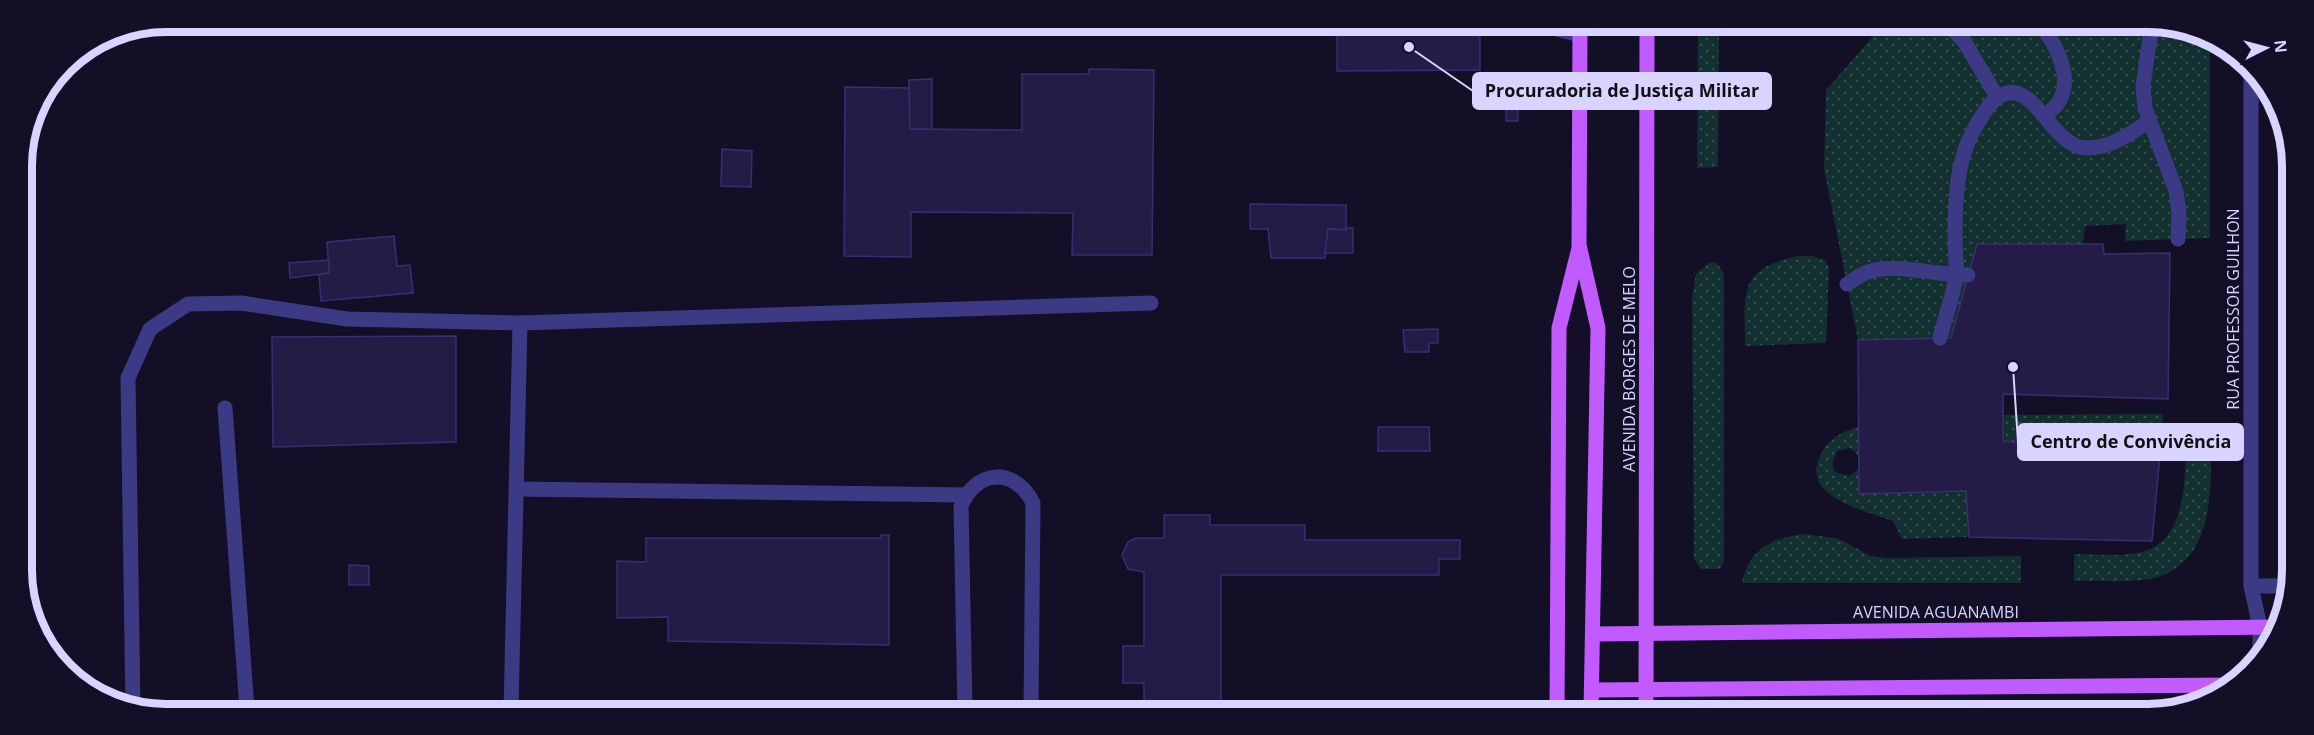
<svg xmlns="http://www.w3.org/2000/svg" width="2314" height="735" viewBox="0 0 2314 735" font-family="'Open Sans',sans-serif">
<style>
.grass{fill:url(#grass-dots)}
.building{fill:#241b47;stroke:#3b2d73;stroke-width:1.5}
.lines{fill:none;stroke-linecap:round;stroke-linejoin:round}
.service{stroke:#3d3a85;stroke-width:15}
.pedestrian{stroke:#3d3a85;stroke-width:15}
.minor{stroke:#3d3a85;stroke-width:15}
.tertiary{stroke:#3d3a85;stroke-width:15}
.primary{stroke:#c25bff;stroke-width:15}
.labels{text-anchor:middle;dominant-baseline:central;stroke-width:4.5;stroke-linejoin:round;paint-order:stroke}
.street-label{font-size:16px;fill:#d9d4ff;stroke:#130f26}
.rim{fill:none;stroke:#d9d4ff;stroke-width:8}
.leader{fill:none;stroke:#d9d4ff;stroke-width:2}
.callout-dot{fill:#d9d4ff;stroke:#130f26;stroke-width:2}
.callout{fill:#d9d4ff;stroke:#d9d4ff;stroke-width:2}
.callout-label{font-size:18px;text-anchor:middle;font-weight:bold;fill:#111}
</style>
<defs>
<pattern id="grass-dots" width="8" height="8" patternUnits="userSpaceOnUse" patternTransform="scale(1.5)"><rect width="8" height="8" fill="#12302f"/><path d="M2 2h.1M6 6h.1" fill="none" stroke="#344d4e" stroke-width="1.8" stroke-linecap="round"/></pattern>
</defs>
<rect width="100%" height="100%" fill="#130f26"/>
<g class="grass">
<path d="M1698,25H1719L1718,167L1697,168Z"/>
<path d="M1883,25L2134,26L2174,32L2192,30L2210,41V238L2125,241L2126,224L2085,226L2083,244L1951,338L1858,340L1824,169L1826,90Z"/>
<path d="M1798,256H1812L1825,260L1829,268L1826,343L1745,346C1745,293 1737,269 1798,256Z"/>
<path d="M1710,262L1717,263L1724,274V561L1720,569H1701L1694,559L1692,298L1696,274Z"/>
<path d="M2163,414L2160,455L2003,441V415Z"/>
<path d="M1858,427L1859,456L1850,448L1837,451L1832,464L1835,472L1849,476L1859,469V494L1966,491L1969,537L1902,539L1893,521C1866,511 1798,497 1821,454C1828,439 1843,431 1858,427Z"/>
<path d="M2210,428C2211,474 2218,550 2166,574C2143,585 2099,580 2074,581V554C2097,554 2126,558 2148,550C2190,534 2185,464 2186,429Z"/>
<path d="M1806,534L1839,539L1871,556L1887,558L2021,556V583H1742C1749,549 1773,537 1806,534Z"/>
</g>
<g class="building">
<path d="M1337,24H1489V25L1480,24V70L1337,71Z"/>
<path d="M1089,69L1154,70L1152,255H1072L1073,213L911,212V257L844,256L845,87L911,88L910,129L1022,130V74H1088Z"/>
<path d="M932,79V129H910L909,80Z"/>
<rect x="1506" y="105" width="12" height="16"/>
<path d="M722,149L752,151L751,187L721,186Z"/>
<path d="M1250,204L1346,205V230L1328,229L1325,258H1271L1268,229H1250Z"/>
<path d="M1346,228H1353V253H1325L1328,229L1346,230Z"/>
<path d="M394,236L397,266L410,265L413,293L321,301L319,273H329L327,242Z"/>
<path d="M1977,244H2103L2104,254L2170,253L2168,399L2003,394V441L2160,455L2152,541L1969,537L1966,491L1859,494L1858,340L1951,338Z"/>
<path d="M329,260V273L290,278L289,263Z"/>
<path d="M1438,329V343H1429V352H1405L1403,330Z"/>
<path d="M456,336V442L273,447L272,337Z"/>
<path d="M1378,427H1429L1430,451H1378Z"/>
<path d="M1164,515H1210V525H1305V540H1460V559H1439V575H1221V712L1144,711V683H1123V646H1144V572L1128,569L1122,555L1128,542L1136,538H1164Z"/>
<path d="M881,535H889V645L668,641V617L617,618V561L646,562V538H881Z"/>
<path d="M349,565L369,566V585H349Z"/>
</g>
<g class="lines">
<g class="service">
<path d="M1537,24L1580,35"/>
<path d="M2251,67V586L2260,627"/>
<path d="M225,408L247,709"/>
<path d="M516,489L966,495"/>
<path d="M133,709L128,378L150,329L188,304L241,303L347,319L520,323L1151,303"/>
<path d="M511,710L520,323"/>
<path d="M965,711L961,506C976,469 1015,467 1033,503L1031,711"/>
</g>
<g class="pedestrian">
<path d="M1948,25L1964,41L1997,97"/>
<path d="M2041,26C2057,45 2074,80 2058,103C2055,108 2049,112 2044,116"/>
<path d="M2151,30L2143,86L2145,108L2176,191L2179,213L2178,239"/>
<path d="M1847,284C1854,280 1861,274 1868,272C1893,262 1939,276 1968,275"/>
<path d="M1940,338C1945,318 1953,296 1956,276C1957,264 1955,251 1955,239C1955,195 1956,154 1982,116C1987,108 1994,97 2004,94C2036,82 2053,149 2087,148C2111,148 2130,134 2149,121"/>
</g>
<path class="minor" d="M2260,659V627"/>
<path class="tertiary" d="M2251,586H2288"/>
<g class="primary">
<path d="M1580,25L1579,245L1598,328L1591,712"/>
<path d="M1594,634L2279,627"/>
<path d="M1593,690L2234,685"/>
<path d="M1557,712L1559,328L1579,248"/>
<path d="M1646,713L1647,25"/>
</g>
</g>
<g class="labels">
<g class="street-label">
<text transform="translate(2233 309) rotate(-90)">RUA PROFESSOR GUILHON</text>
<text transform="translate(1629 369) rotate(-90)">AVENIDA BORGES DE MELO</text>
<text x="1936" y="612">AVENIDA AGUANAMBI</text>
</g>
</g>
<path d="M0 0H2314V735H0ZM166 32H2148A134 134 0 0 1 2282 166V570A134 134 0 0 1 2148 704H166A134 134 0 0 1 32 570V166A134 134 0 0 1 166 32Z" fill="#130f26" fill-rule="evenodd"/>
<path class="rim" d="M166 32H2148A134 134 0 0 1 2282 166V570A134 134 0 0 1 2148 704H166A134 134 0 0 1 32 570V166A134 134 0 0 1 166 32Z"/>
<path class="leader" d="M1409 47L1473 91M2013 367L2018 442"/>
<g class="callout-dot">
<circle cx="1409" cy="47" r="6"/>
<circle cx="2013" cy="367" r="6"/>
</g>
<g class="callout">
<rect x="1473" y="73" width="298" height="36" rx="6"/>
<rect x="2018" y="424" width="225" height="36" rx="6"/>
</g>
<g class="callout-label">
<text x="1622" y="97">Procuradoria de Justiça Militar</text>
<text x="2131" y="448">Centro de Convivência</text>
</g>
<g transform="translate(2266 48) rotate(84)" stroke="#130f26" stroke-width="4.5" paint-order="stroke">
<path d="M0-4.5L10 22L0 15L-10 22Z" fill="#d9d4ff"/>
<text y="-9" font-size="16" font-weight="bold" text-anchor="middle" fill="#d9d4ff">N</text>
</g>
</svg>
